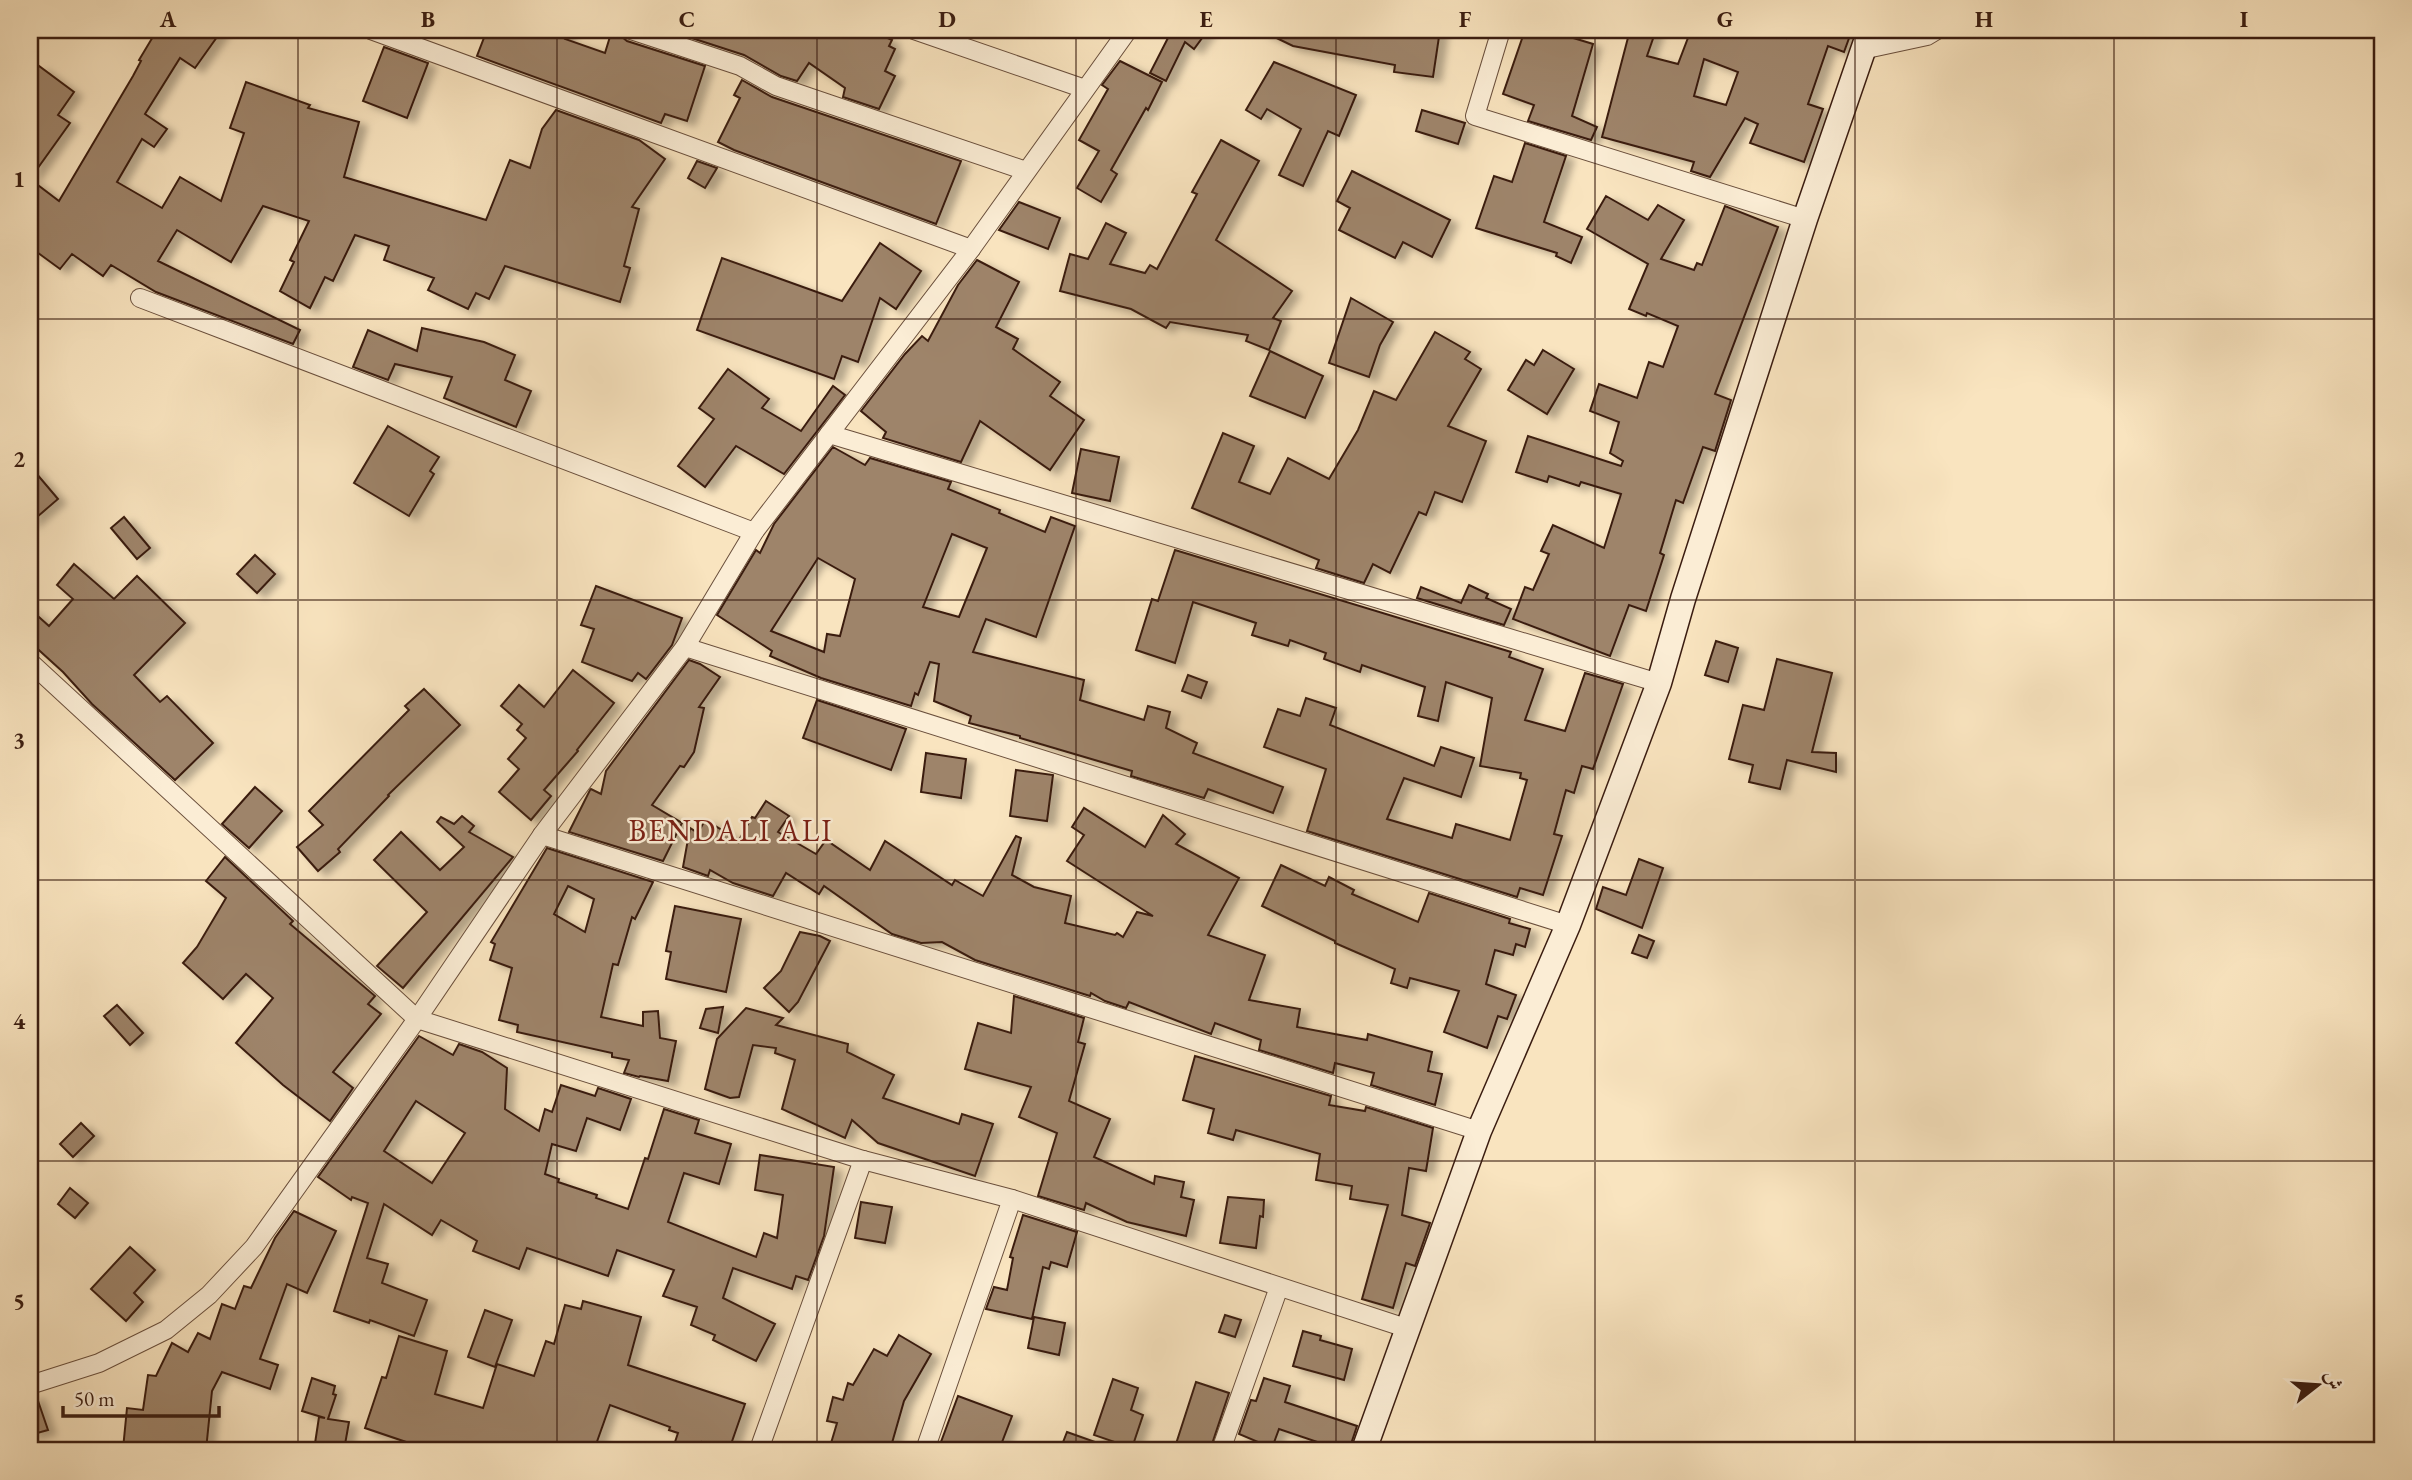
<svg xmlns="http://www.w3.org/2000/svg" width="2412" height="1480" viewBox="0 0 2412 1480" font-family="'EB Garamond',Amiri,serif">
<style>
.building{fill:#9e846b;stroke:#3b1d11;stroke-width:2;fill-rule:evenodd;filter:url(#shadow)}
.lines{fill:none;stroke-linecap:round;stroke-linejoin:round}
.minor-casing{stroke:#6a4f3c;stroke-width:20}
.secondary-casing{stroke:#3b1d11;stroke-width:27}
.minor{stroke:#fbedd5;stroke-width:18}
.secondary{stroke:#fbedd5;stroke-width:24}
.grid{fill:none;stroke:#3b1d11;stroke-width:2;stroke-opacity:0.55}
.labels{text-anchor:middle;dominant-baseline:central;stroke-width:5;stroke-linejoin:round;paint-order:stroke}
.quarter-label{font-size:30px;letter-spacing:2px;fill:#7a1f14;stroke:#fbedd5}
.neatline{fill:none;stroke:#3b1d11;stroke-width:2.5}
.grid-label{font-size:23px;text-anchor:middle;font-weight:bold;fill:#3b1d11}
</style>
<defs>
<filter id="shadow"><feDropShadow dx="8" dy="4.5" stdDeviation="3.5" flood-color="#0004"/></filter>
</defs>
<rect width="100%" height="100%" fill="#f9e4bf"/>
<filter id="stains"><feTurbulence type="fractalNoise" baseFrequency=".00286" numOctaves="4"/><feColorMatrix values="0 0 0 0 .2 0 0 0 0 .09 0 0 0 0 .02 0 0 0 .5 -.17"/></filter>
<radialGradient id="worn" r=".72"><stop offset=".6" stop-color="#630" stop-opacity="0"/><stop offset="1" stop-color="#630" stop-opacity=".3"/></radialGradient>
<g class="building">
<path d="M157,30H222L195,68L180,58L145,114L167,129L154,147L142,139L117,182L162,208L180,177L221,201L244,133L230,128L246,82L310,105L308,108L359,122L344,177L486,220L510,160L530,168L542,129L556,110L639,140L665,159L632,207L639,209L624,266L630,268L620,302L505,266L489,299L476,293L468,309L428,290L434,278L384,260L389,246L355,235L333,281L325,277L310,308L280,291L294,262L290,260L309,221L263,206L231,262L177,230L158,261L300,330L293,344L156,292L111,265L103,276L72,254L60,269L30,247V79L39,66L74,92L58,115L70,123L30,179L59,201L133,76L141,61L139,60Z"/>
<path d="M487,30H496L514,36L516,30H568L565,39L605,53L612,30H620L622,37L627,41L705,66L687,121L665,114L661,123L477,56Z"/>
<path d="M667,30H870L892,40L889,46L895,49L885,71L895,76L879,109L843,97L845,88L809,63L797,81L781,76L744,55Z"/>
<path d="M1168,30H1208L1194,49L1185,42L1166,81L1150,73L1171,32Z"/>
<path d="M1260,30H1440L1433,77L1394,72L1395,65L1293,46Z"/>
<path d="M1525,30H1558L1557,33L1593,44L1572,116L1597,127L1591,140L1528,121L1534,105L1503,94Z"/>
<path d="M1630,30H1656L1647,56L1678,64L1691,30H1763L1786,38L1789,30H1852L1844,52L1828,46L1808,104L1823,109L1804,162L1750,143L1758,124L1745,118L1710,177L1691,171L1694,162L1602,137ZM1704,59L1738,72L1726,105L1694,96Z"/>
<path d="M384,47L428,63L407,118L363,101Z"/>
<path d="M1120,61L1162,82L1148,110L1146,108L1111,170L1117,174L1101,202L1077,188L1099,151L1079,140L1108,89L1102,85Z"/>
<path d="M1274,62L1356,95L1339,136L1328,131L1303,186L1279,175L1301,129L1267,109L1261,119L1246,110Z"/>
<path d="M742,80L772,97L961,161L936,224L734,150L718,142L740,98L734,95Z"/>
<path d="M1422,110L1465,123L1458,144L1416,131Z"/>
<path d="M1221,140L1259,161L1216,240L1292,291L1273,318L1281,321L1269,350L1246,341L1248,335L1170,322L1166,328L1131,309L1060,291L1070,254L1088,259L1106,223L1126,233L1110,264L1145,273L1150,265L1157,269L1197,194L1192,192Z"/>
<path d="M1525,143L1566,156L1544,222L1582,237L1571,263L1556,256L1557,253L1476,228L1494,176L1512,182Z"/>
<path d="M697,161L717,168L705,188L688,178Z"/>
<path d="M1352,171L1450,220L1432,257L1403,242L1395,258L1339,230L1350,208L1337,201Z"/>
<path d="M1606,196L1648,220L1658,205L1684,220L1661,259L1694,270L1697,263L1702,265L1725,206L1778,227L1715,394L1731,400L1715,451L1703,447L1683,503L1676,500L1660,553L1664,555L1646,611L1629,605L1610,656L1513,619L1525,587L1533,590L1549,554L1541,551L1553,525L1604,548L1621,494L1581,482L1579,486L1549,476L1547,482L1516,472L1528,436L1621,466L1623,461L1610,453L1619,422L1590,411L1599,384L1637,398L1649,362L1663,367L1678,326L1647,313L1646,316L1629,309L1648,264L1587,229Z"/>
<path d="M1019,202L1060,218L1048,249L999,230Z"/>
<path d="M880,243L921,271L896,309L880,298L858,362L842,356L834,379L697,330L722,258L842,301Z"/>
<path d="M977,260L1019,282L996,327L1018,339L1013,349L1060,382L1050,396L1084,420L1050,470L980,421L961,462L883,438L886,432L861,411L905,354L922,336L928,341L958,285Z"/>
<path d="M1351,298L1393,322L1380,345L1369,377L1329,363Z"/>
<path d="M422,328L484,342L515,355L505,380L531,391L516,427L444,398L452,377L395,364L388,380L353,367L368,330L417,351Z"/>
<path d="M1435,332L1470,352L1465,359L1481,369L1448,426L1486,441L1462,502L1435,492L1426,515L1419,512L1390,573L1373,564L1364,583L1316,568L1319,560L1192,508L1223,433L1254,446L1239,482L1270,494L1288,458L1329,479L1358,430L1374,391L1396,400Z"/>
<path d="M1543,350L1574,369L1547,414L1508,390L1526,360L1534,365Z"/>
<path d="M1270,351L1323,376L1305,418L1250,396Z"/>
<path d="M728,369L769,399L762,408L801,431L833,386L845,395L784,474L736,446L705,487L678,466L714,419L699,408Z"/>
<path d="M388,426L439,457L430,471L434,474L409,516L354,483Z"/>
<path d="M833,447L865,465L870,458L951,482L948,489L1000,510L999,513L1045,532L1051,517L1075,526L1036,637L986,619L973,652L1084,680L1080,700L1144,720L1148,706L1170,712L1166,728L1197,743L1193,753L1283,787L1273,813L1208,789L1204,798L1131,776L1132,771L1020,738V736L969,723L971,716L934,701L939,664L930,662L918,695L915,693L911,706L821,678L770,656L772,651L717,615L756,550L760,553L774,524ZM952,534L987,548L959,617L923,607ZM818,558L855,579L840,636L827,634L824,652L771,631Z"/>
<path d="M1081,449L1119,457L1110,501L1072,493Z"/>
<path d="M30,466L58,499L30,523Z"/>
<path d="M124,517L150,548L137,559L111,528Z"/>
<path d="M1175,550L1511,652L1509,657L1543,669L1525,720L1565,731L1585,673L1623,684L1593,769L1582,766L1574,793L1566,790L1554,834L1562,836L1543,895L1520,888L1517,897L1307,831L1326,769L1264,747L1278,709L1300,716L1306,698L1336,708L1330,725L1434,766L1441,747L1474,758L1461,797L1404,778L1387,819L1452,838L1456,824L1510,840L1527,780L1520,778L1521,773L1480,766L1492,698L1446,682L1438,721L1418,716L1425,687L1362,665L1360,672L1324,659L1326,653L1290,640L1288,646L1252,635L1256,623L1193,602L1175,663L1136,650L1152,599L1158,601Z"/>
<path d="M255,555L275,574L257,593L237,574Z"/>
<path d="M74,564L114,599L137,576L185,623L134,675L160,702L167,696L213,743L175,780L92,704L63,672L30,642V609L49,626L73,599L57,585Z"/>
<path d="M1469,585L1488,594L1486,598L1511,609L1504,625L1417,598L1421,587L1461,603Z"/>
<path d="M596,586L682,618L672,645L646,679L638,673L632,681L582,662L594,629L581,625Z"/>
<path d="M1716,641L1738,648L1728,682L1705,675Z"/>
<path d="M1777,659L1832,673L1812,752L1836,753V772L1787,760L1780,789L1749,782L1753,765L1729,759L1743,705L1764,710Z"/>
<path d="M689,660L700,664L720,677L699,707L704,708L694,752L684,767L680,766L652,805L682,823L663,861L569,832L590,790L591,789L601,794L606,771Z"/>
<path d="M573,670L614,703L577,750L578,751L544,790L551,796L531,820L499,792L519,769L508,759L526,738L517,730L522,724L501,706L519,685L544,707Z"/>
<path d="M1188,675L1207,682L1201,698L1182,691Z"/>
<path d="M424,689L460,725L388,795L389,796L338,849L340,852L318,871L297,847L323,825L309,811L409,710L405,706Z"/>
<path d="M817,700L906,729L891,770L803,738Z"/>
<path d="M926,753L966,759L961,798L921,792Z"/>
<path d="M1016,770L1053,775L1047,821L1010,816Z"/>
<path d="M255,787L282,811L249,848L222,824Z"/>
<path d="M766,801L789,816L778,832L816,854L826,840L870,870L885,841L952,885L955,880L983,896L1016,836L1021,838L1012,875L1034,887L1071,896L1065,923L1115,935L1117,933L1123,937L1137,912L1153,916L1067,861L1084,835L1072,827L1084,808L1145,847L1163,815L1185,834L1176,844L1239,878L1208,935L1265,955L1249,1000L1300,1009L1297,1027L1367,1040L1368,1034L1432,1052L1428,1071L1442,1074L1435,1105L1371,1085L1374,1073L1335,1063L1333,1073L1259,1050L1261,1040L1215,1023L1211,1034L1129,1002L1126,1008L1105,1001L1091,993L1090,996L975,960L942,942L921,943L892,934L824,886L819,894L786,873L773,896L733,883L710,870L708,876L683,867L690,828L698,833L705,820L739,840L752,817L755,818Z"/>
<path d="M462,816L474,826L469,832L513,857L403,988L377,966L427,912L374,860L401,832L440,870L464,847L437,822L441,817L454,824Z"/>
<path d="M547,848L653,882L635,919L632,917L618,965L613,964L601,1017L643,1026V1012L658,1011L660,1038L676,1041L668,1081L640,1076L639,1077L624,1073L629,1060L612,1057V1053L517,1032L518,1025L499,1020L512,968L490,960L495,944L491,942ZM568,886L594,899L585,932L554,914Z"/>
<path d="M225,857L293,921L290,924L375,996L368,1004L381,1014L333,1072L353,1088L330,1121L283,1085L236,1043L273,998L246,974L223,999L183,963L197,947L226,898L206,881Z"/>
<path d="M1639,859L1663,868L1642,928L1596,909L1603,887L1626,895Z"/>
<path d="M1281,865L1325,886L1329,877L1354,890L1352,894L1418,922L1429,893L1510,919L1509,923L1530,929L1525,947L1516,944L1513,955L1495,950L1486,984L1516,995L1507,1019L1498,1016L1487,1048L1444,1032L1459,991L1410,978L1407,988L1391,983L1395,969L1335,943V941L1262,906Z"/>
<path d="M675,906L741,919L726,992L666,979L671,952L666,951Z"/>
<path d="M800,932L820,936L830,941L798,1002L789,1012L764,988L781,971Z"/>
<path d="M1639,935L1654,941L1647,958L1632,953Z"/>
<path d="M1014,996L1084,1018L1078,1042L1085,1044L1069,1101L1110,1119L1094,1157L1154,1184L1155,1176L1184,1182L1181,1197L1194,1200L1186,1236L1127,1222L1086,1203L1084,1210L1038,1196L1057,1133L1019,1117L1031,1087L965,1069L978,1023L1011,1033Z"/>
<path d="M117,1005L143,1033L130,1045L104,1016Z"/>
<path d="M723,1007L718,1033L700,1028L706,1009Z"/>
<path d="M746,1008L783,1018L776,1025L848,1044L847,1052L894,1075L883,1098L959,1124L962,1114L993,1124L975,1176L878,1143L852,1120L845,1138L782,1109L795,1060L775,1053L776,1048L753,1045L739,1097L730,1098L705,1089L717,1039Z"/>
<path d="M419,1036L453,1055L459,1044L482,1052L507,1068L505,1109L539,1131L545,1109L552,1112L561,1085L595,1096L598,1088L631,1099L620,1130L587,1118L576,1151L552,1144L545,1174L559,1179L558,1182L597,1195L596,1198L628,1209L645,1158L648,1159L664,1109L699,1120L695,1133L731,1144L719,1184L684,1173L668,1222L756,1257L764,1233L777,1238L783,1195L755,1190L760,1155L834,1167L824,1236L808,1280L796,1276L792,1289L733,1268L723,1298L775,1324L756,1361L713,1340L715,1335L691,1325L697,1307L663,1296L674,1270L617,1250L608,1276L527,1248L519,1269L473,1251L477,1241L441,1220L432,1235L384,1204L367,1258L388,1264L382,1283L427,1300L414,1336L370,1320L369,1323L334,1311L368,1203L352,1197L351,1200L318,1177ZM416,1101L465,1133L432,1183L384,1151Z"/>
<path d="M1195,1056L1331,1096L1329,1105L1365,1111L1366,1107L1433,1128L1426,1171L1409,1168L1402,1215L1430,1223L1415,1266L1406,1263L1393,1308L1362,1299L1388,1205L1350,1199L1352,1186L1316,1180L1320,1154L1236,1130L1233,1140L1208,1133L1214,1109L1183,1100Z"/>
<path d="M81,1123L94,1136L73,1157L60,1144Z"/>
<path d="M70,1188L88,1203L75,1218L58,1204Z"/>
<path d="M1228,1197L1264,1200L1263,1217L1260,1216L1256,1248L1220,1243Z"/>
<path d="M861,1202L892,1207L885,1243L855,1238Z"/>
<path d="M294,1211L336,1231L307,1293L287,1284L260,1359L278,1365L270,1389L222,1372L212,1391L206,1450L123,1449L127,1408L143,1410L148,1375L156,1376L172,1343L188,1352L198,1333L210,1339L222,1304L235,1309L244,1286L251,1288L275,1238Z"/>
<path d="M1023,1215L1077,1232L1067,1267L1051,1262L1049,1269L1043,1267L1032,1319L986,1309L994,1287L1007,1290L1013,1258L1010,1257Z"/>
<path d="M130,1247L155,1270L134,1293L143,1302L126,1321L91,1289Z"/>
<path d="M583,1301L641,1317L628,1365L745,1404L729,1450L702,1442L699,1450H686L674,1445L678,1433L669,1430L670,1427L610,1405L594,1450H410L412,1444L365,1428L382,1377L386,1378L399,1336L447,1351L435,1394L483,1408L497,1364L534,1376L546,1341L554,1344L565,1305L581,1309Z"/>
<path d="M485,1310L512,1320L495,1367L468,1357Z"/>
<path d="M1225,1315L1241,1320L1235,1337L1219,1332Z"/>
<path d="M1034,1317L1065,1323L1059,1355L1028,1348Z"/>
<path d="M1303,1331L1321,1336L1320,1340L1352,1349L1344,1380L1293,1366Z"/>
<path d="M899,1335L931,1354L904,1401L890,1450H829L837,1423L827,1421L833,1397L843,1400L848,1383L853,1385L874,1349L887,1356Z"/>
<path d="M312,1378L335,1386L333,1394L336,1395L328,1419L349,1422L344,1450H314L319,1417L325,1418L302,1411Z"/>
<path d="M1264,1378L1290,1386L1285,1402L1357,1426L1349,1450H1341L1279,1429L1272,1448L1239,1434L1251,1400L1256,1401Z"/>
<path d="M1113,1379L1138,1388L1131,1410L1143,1415L1132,1448L1094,1435Z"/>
<path d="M1196,1382L1229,1393L1210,1450H1174Z"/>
<path d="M36,1395L48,1430L30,1435V1396Z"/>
<path d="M958,1396L1012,1416L999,1450H938Z"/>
<path d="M1067,1432L1112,1448L1111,1450H1060Z"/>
</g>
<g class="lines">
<g class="minor-casing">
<g id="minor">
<path d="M371,30L971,249"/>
<path d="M631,30L740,66L776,86L1026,171"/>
<path d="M914,30L1085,89"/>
<path d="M1501,30L1475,116L1805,219"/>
<path d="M1862,50L1927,36L1937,30"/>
<path d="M140,298L754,532"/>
<path d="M829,434L1659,683"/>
<path d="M685,647L1568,925"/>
<path d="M30,662L417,1019L863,1160L1012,1199L1409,1329"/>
<path d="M542,835L1479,1131"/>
<path d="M30,1385L99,1363L166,1330L209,1295L254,1247L417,1019L542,835L685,647L754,532L971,249L1128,30"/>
<path d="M761,1444L863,1160"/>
<path d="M925,1450L1012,1199"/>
<path d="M1221,1450L1279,1287"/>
</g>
</g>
<g class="secondary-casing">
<path id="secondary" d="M1364,1450L1479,1131L1568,925L1659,683L1683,599L1805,219L1870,30"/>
</g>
<use href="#minor" class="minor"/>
<use href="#secondary" class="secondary"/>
</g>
<path class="grid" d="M298,30V1450M557,30V1450M817,30V1450M1076,30V1450M1336,30V1450M1595,30V1450M1855,30V1450M2114,30V1450M30,319H2382M30,600H2382M30,880H2382M30,1161H2382"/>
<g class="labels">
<g class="quarter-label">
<text x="731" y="830">BENDALI ALI</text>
</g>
</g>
<rect width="2412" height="1480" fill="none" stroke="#f9e4bf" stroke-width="77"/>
<g transform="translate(2318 1385) rotate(73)" stroke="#fbedd5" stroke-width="5" paint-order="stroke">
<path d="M0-5L12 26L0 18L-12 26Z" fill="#3b1d11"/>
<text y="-10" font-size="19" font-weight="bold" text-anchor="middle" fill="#3b1d11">ش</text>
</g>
<path d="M63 1406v10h156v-10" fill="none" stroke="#3b1d11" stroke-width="3.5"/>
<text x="74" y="1406" font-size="21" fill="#3b1d11" stroke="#fbedd5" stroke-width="5" paint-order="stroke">50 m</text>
<rect x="38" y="38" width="2336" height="1404" class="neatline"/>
<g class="grid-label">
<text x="168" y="27">A</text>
<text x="428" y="27">B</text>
<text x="687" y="27">C</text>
<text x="947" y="27">D</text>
<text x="1206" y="27">E</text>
<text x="1465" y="27">F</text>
<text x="1725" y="27">G</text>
<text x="1984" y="27">H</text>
<text x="2244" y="27">I</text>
<text x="19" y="187">1</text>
<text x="19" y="467">2</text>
<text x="19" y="748">3</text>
<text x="19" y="1029">4</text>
<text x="19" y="1309">5</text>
</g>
<rect width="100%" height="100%" filter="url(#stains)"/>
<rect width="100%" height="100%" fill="url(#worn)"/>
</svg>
